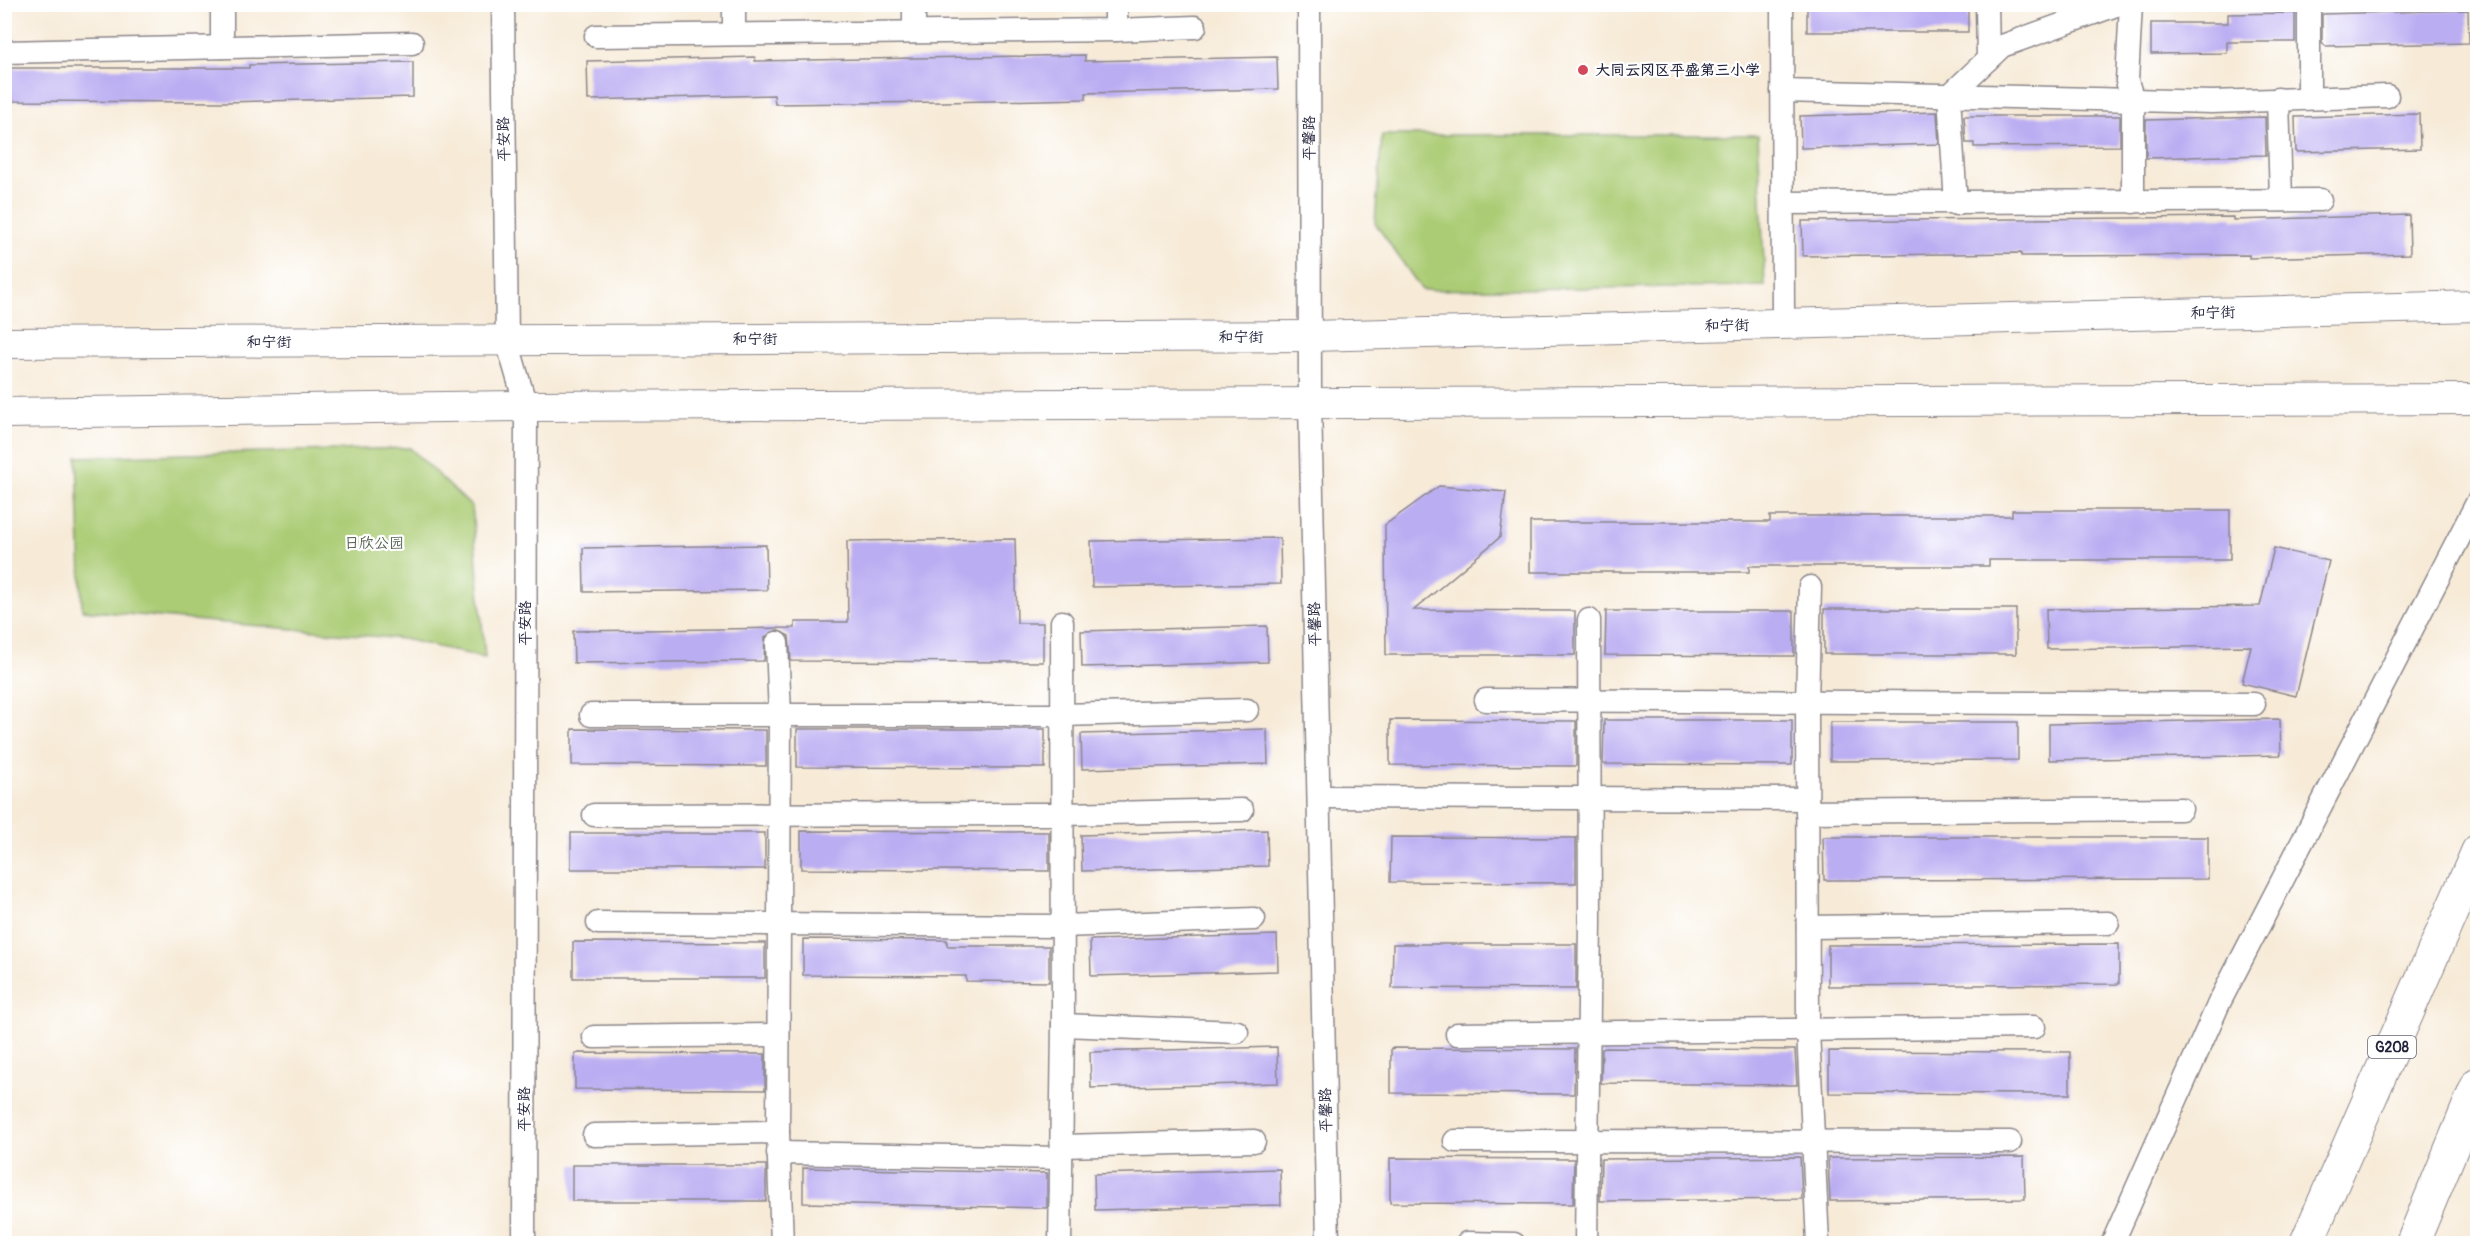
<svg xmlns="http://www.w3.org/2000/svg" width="2482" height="1248" viewBox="0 0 2482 1248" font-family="Pangolin,'LXGW WenKai TC',sans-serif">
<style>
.green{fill:#abcc74;stroke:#667758;stroke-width:1.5}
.building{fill:#bbadf2}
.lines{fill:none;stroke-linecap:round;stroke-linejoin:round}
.minor-casing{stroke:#8c868a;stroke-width:25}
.major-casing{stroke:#8c868a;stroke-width:32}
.highway-casing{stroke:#8c868a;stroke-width:35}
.minor{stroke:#fff;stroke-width:22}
.major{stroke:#fff;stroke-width:30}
.highway{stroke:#fff;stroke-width:33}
.poi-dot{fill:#d1495b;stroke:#fff;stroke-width:2}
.labels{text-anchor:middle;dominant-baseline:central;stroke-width:4.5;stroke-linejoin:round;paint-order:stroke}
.shield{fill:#fff;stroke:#646476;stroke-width:1.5}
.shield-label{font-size:14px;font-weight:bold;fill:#22223b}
.poi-label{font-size:15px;font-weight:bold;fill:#22223b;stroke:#fff;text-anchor:start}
.street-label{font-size:15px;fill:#22223b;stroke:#fff}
.park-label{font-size:15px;fill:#525e4f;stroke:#fff}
</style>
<rect width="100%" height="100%" fill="#fff"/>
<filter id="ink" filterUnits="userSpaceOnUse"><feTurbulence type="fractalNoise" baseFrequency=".0167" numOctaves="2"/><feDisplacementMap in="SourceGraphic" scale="12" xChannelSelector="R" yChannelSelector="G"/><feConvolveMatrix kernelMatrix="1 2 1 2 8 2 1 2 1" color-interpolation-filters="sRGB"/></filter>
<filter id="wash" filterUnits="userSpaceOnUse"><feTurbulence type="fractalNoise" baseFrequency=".008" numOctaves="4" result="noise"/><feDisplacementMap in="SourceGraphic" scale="24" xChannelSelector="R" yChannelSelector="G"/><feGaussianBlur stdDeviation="1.35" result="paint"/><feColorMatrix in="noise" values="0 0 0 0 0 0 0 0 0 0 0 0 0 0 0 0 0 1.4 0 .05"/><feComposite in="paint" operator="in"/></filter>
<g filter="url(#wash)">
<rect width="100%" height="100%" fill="#f7ebd8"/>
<g class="green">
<path d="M1382,135H1758L1765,286L1422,290L1375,223Z"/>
<path d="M410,448L472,507L485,658L404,639L82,610L77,457Z"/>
</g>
<g id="blocks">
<g class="building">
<rect x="1807" y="4" width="161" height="28"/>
<path d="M2468,10L2469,43L2325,46L2322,42V14Z"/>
<path d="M2295,13V42H2227V53L2151,54V23H2228V14Z"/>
<path d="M1085,55V61L1277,57L1278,89L1086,93V99L944,102L775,104L774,95L588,100L587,61L755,57V61Z"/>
<path d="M413,62V97L227,102L4,101V68H249V65Z"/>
<path d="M1937,112L1939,144L1801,148L1800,116Z"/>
<path d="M2419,114L2420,149L2296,152L2295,117Z"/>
<path d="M1964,116H2120V146L1974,147V143H1966Z"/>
<path d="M2265,117L2266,155L2146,158V120Z"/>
<path d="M2409,215L2410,254L2249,258V255L2021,256V253L1803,256L1802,221L2233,217V220Z"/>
<path d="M1439,486L1506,492L1500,537L1414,610L1575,611V655H1386L1385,525Z"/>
<path d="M2012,510H2230V560H1989V566H1749V572H1530V522H1770V516H2012Z"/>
<path d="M1280,538L1281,584L1092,587L1091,541Z"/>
<path d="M1015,539L1017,623H1043V662L791,661L789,636L777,630L765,637L764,661L574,663L573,631L795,628V622H848L847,541Z"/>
<path d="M766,545L767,590L584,592L583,548Z"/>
<path d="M2274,548L2329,561L2296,696L2242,683L2251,646L2047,649L2046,609L2260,606Z"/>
<rect x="1824" y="609" width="192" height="45"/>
<path d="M1606,611H1794V656L1605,655Z"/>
<path d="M1267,626L1268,662L1082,667L1081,631Z"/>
<path d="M2280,719L2281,755L2049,760V724Z"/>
<path d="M1390,720L1576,721V766L1390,765Z"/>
<path d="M1604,720H1792V765L1603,764Z"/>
<path d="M1830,722H2018V760L1830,761Z"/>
<path d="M572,729L766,730V766L572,765Z"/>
<path d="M797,729H1045V768L797,767Z"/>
<path d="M1267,729L1268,764L1082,769L1081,734Z"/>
<path d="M1267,830L1268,866L1082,871L1081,835Z"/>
<path d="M801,831L1049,832V871L801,869Z"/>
<rect x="571" y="833" width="194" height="36"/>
<path d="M1391,837L1576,838V883L1390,882Z"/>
<path d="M1823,837H2208V879L1824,880Z"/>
<path d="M1277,935L1278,971L1091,976L1090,940Z"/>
<path d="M803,939L947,940V946H1049V982L966,981V976L803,975Z"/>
<path d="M573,942L765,943V978H573Z"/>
<path d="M1393,944H1576V989L1392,988Z"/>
<path d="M2119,944V984L1828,986V945Z"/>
<path d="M1277,1047L1278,1083L1091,1088L1090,1052Z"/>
<path d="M1391,1048L1575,1049L1574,1094L1391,1093Z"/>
<path d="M1606,1048L1795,1050L1797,1085L1601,1083L1602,1049Z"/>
<path d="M1829,1051L2070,1052V1094L1829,1093Z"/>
<path d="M575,1053L765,1054V1090L575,1089Z"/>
<path d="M1800,1157L1802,1199L1600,1201L1601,1159Z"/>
<path d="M2024,1157L2025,1199L1830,1201L1828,1158Z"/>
<path d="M1390,1158L1574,1159L1573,1204L1390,1203Z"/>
<rect x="572" y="1165" width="194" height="36"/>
<path d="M803,1168L1047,1173V1208L803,1203Z"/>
<path d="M1280,1169L1281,1205L1095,1210L1094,1174Z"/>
</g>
</g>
</g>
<g filter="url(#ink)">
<use href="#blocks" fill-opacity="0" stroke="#8c868a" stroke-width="1.5"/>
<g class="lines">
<g class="minor-casing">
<g id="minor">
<path d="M222,4V47"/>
<path d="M503,4L507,341L526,406L524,1244"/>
<path d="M734,4V33"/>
<path d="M1116,4V30"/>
<path d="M1309,4L1310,402L1328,1244"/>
<path d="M1782,4L1783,324"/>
<path d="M1987,4L1988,59"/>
<path d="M2131,4L2127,81L2133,100V202"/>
<path d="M2309,4V98"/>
<path d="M914,32V4"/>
<path d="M596,36L1116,30L1195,27"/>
<path d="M4,52L412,43"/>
<path d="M1782,91L2212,102L2387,96"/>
<path d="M2278,99L2281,200"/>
<path d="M1783,203L2320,200"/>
<path d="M1956,204L1949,96L2002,46L2119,4"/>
<path d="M1810,587L1807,702L1808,1030L1818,1244"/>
<path d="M777,643L780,715L778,1132L782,1244"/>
<path d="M1486,700L2254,704"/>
<path d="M591,715H1062L1247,710"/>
<path d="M1319,797L1807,799"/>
<path d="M1807,812L2181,809"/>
<path d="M594,815L1063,814L1242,810"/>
<path d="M598,923L1063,926L1254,919"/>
<path d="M1808,927L2108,923"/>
<path d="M1063,1025L1237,1032"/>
<path d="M1457,1034L2034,1027"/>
<path d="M594,1037L777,1035"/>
<path d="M594,1135L778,1132"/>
<path d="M1455,1141L2010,1142"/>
<path d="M1062,1146L1254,1141"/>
<path d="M778,1153L1061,1158"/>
<path d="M1467,1243L1514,1244"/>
<path d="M1060,1244L1063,1025L1062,622"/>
<path d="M1586,1244L1590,921L1589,620"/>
<path d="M2112,1244L2219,1003L2478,501"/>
</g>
</g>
<g class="major-casing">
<g id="major">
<path d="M4,343L1310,336L2478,306"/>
<path d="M4,413L526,406L2478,399"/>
</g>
</g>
<g class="highway-casing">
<g id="highway">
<path d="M2306,1244L2478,851"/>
<path d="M2412,1244L2478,1084"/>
</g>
</g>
<use href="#minor" class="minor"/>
<use href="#major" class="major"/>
<use href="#highway" class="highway"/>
</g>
</g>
<circle class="poi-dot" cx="1583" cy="70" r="6"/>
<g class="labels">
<rect class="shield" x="2368" y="1036" width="48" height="22" rx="4.5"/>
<g class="shield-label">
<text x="2392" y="1047">G208</text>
</g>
<g class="poi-label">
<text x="1595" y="70">大同云冈区平盛第三小学</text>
</g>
<g class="street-label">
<text transform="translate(1309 138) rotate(-90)">平馨路</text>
<text transform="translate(504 139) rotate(-91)">平安路</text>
<text transform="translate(2213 313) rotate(-1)">和宁街</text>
<text transform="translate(1727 326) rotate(-1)">和宁街</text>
<text x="1241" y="337">和宁街</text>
<text x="755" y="339">和宁街</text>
<text x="269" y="342">和宁街</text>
<text transform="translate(525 623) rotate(-90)">平安路</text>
<text transform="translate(1315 624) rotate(-91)">平馨路</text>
<text transform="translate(524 1109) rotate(-90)">平安路</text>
<text transform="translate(1326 1110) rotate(-91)">平馨路</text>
</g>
<g class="park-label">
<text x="374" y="543">日欣公园</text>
</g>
</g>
<rect width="2482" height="1248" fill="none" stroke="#fff" stroke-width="24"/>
</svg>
